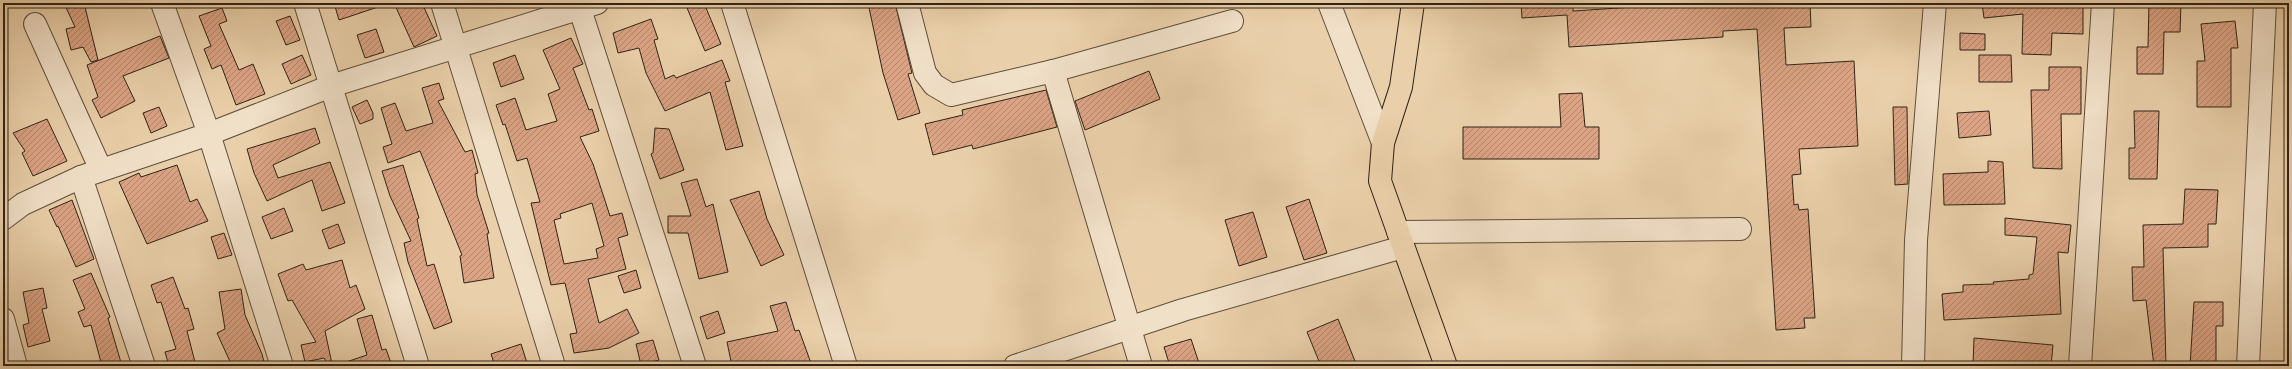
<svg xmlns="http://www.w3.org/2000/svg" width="2292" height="369" viewBox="0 0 2292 369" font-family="'Gentium Book Plus',serif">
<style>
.building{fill:url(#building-hatch);stroke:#2f2316;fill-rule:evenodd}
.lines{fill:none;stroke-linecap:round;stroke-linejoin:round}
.minor-casing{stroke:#5e4e3b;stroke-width:24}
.major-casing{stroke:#2f2316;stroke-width:24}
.minor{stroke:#f1e0c8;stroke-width:22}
.major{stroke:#ead0aa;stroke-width:22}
</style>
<defs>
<pattern id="building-hatch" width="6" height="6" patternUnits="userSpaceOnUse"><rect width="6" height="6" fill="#dca485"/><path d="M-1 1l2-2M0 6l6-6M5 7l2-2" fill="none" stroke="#b3856c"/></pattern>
</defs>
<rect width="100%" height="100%" fill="#ead0aa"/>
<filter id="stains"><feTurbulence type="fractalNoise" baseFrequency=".005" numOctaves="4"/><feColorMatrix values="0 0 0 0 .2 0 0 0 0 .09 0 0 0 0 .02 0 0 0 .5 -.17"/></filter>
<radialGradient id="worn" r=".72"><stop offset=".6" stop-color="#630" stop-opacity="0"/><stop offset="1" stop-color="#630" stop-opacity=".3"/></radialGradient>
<g class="building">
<path d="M64,3H84L98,60L91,62L83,47L71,50L66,29L75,27Z"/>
<path d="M334,3H381V6L339,20Z"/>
<path d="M394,3H422L437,36L414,47Z"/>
<path d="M685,3H704L721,44L705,51Z"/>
<path d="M868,3H895L912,73L908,74L920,113L898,120L883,73Z"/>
<path d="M1521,3H1573V11L1694,3H1810L1811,27L1784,28L1786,65L1854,61L1858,146L1799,149L1801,174L1792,175L1794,205L1798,204L1799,210L1808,209L1815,318H1804L1805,328L1776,330L1757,29L1723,31V37L1569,47L1567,15L1522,18Z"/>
<path d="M1982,3H2083V34L2052,33L2051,55L2022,54L2023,14L1984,18Z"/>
<path d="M2149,3H2181L2180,32H2164L2163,74H2137V47H2148Z"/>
<path d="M222,8L227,21L219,24L239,70L253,64L265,94L236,105L221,65L212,69L204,49L211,46L199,16Z"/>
<path d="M290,16L300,40L286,45L276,21Z"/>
<path d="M651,19L658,39L654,40L665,79L674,75L676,78L722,60L730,81L725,82L743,146L726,150L710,92L665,111L646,73L639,48L618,53L613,33Z"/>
<path d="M2235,21L2238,48H2231V107H2197V61H2205L2201,24Z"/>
<path d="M376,29L384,52L365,58L357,35Z"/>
<path d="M1960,33L1985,34V50H1960Z"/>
<path d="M160,36L169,58L123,76L135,101L101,118L92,100L98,97L87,65Z"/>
<path d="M571,38L583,64L573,68L589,110L592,109L599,131L580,137L593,164L610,216L622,213L628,235L618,238L626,269L588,279L599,323L627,309L639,333L609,348L574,353L570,334L577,333L565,283L551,285L531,203L540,202L527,158L517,161L505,124L503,125L496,105L515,98L526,130L557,121L548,94L560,89L543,50ZM592,203L604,246L596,249L598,258L564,264L554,220L561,218L560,214Z"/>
<path d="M302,55L311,75L291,84L282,64Z"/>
<path d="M515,55L524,79L501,87L493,63Z"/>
<path d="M1979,55H2011L2012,82H1979Z"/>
<path d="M2049,67H2081V114H2061L2062,169L2033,168L2031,90H2049Z"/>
<path d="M1149,71L1160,99L1085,130L1075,101Z"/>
<path d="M439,83L444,99L438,101L465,152L472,150L478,173L475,174L477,195L489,233L487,234L494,278L464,283L460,256L462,255L420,151L388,163L383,147L392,144L381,108L395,103L406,131L433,123L422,88Z"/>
<path d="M1046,90L1057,127L973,149L972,145L933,155L925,124L963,115L962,110Z"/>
<path d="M1582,93L1585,127H1599V159H1463V127H1561L1559,94Z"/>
<path d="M367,100L373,113V119L360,124L352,107Z"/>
<path d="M159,107L167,126L151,133L143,113Z"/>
<path d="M1893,107H1907L1908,184L1895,185Z"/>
<path d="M1989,111L1991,135L1959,138L1957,113Z"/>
<path d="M2134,111H2159L2157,179H2129V148H2135Z"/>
<path d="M47,119L67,161L33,176L22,153L25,151L13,133Z"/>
<path d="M315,128L320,143L273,165L278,178L330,162L345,203L322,211L312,180L267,201L254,173L247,149Z"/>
<path d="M655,128L669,129L684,170L660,179L651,154L653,153Z"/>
<path d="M1988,161L2003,162L2005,204L1944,205L1943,174L1988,172Z"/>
<path d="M177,165L190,202L197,199L208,221L147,244L119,182L139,173L141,177Z"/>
<path d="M403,165L419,218L417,219L427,266L434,264L452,322L434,329L408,262L404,243L411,241L390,196L382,171Z"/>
<path d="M697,179L706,207L713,204L728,272L699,279L688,233H668V216H691L681,183Z"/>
<path d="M2185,189L2218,190L2216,224H2208V247L2163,248L2166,366H2154L2146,300L2133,301L2132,267H2144L2143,225L2183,224Z"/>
<path d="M759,191L767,219L784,255L761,266L730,200Z"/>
<path d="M1309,199L1327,253L1304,260L1286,207Z"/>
<path d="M72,200L94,259L76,267L58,226L57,227L49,210Z"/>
<path d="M284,208L293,231L271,239L262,217Z"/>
<path d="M1253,212L1267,257L1239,266L1225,220Z"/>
<path d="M2005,218L2071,225L2068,253L2058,252L2061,314L1944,320L1942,294L1963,292V285L1994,284L1993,282L2029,279V275L2033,274L2037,237L2005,235Z"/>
<path d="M338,224L345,243L329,249L322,230Z"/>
<path d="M224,233L232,255L218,259L211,237Z"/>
<path d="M342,260L350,288L356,285L365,309L325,331L332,364L328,365L324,358L305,362L301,345L316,342L292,300L288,301L278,274L303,264L306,270Z"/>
<path d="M636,270L641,288L624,293L618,276Z"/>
<path d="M91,273L110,317L108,318L122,366H102L91,325L84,327L78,312L85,309L73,280Z"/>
<path d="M173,277L185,309L188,308L194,329L187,331L196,366H169L165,352L176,349L161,302L157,303L151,285Z"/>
<path d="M43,288L47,308L42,309L50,341L28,347L23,325L29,323L23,292Z"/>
<path d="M241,289L245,315L262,354L265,366H232L217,333L225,329L219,292Z"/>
<path d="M786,302L795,331L799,330L812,366H732L727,342L778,331L770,306Z"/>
<path d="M2194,302H2223V326H2216V366H2190Z"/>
<path d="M718,311L725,333L707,339L700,317Z"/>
<path d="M372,315L382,350L386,349L392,366H343V363L367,355L357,319Z"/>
<path d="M1338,319L1357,366H1321L1307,332Z"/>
<path d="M1974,338L2053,345L2051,366H1973Z"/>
<path d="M1191,339L1200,366H1170L1164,347Z"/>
<path d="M653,340L659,360L641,365L636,344Z"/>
<path d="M521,344L528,366H495L491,354Z"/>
</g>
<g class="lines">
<g class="minor-casing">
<g id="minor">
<path d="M162,3L209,134L282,366"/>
<path d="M305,3L418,366"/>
<path d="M442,3L554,366"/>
<path d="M578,3L695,366"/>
<path d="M732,3L846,366"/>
<path d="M907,3L925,73L934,85L951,95L1053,71L1232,21"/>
<path d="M1329,3L1383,143"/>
<path d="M35,24L101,170"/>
<path d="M1053,71L1141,366"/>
<path d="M81,177L144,366"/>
<path d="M3,219L23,204L81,177L209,134L331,86L597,3"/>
<path d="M1398,232L1740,229"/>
<path d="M3,319L16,366"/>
<path d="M1015,366L1183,310L1403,247"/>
<path d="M1913,366L1916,240L1935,3"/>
<path d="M2080,366L2103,3"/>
<path d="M2248,366L2265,3"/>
</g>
</g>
<g class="major-casing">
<path id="major" d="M1413,3L1401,87L1383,143L1380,181L1446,366"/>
</g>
<use href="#minor" class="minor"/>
<use href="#major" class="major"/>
</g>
<rect width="2292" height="369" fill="none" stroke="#ead0aa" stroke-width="16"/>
<rect x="4" y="4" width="2284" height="361" fill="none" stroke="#2f2316" stroke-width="2"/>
<rect x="8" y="8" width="2276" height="353" fill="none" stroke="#2f2316"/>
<rect width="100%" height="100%" filter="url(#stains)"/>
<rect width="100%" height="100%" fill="url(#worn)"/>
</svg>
